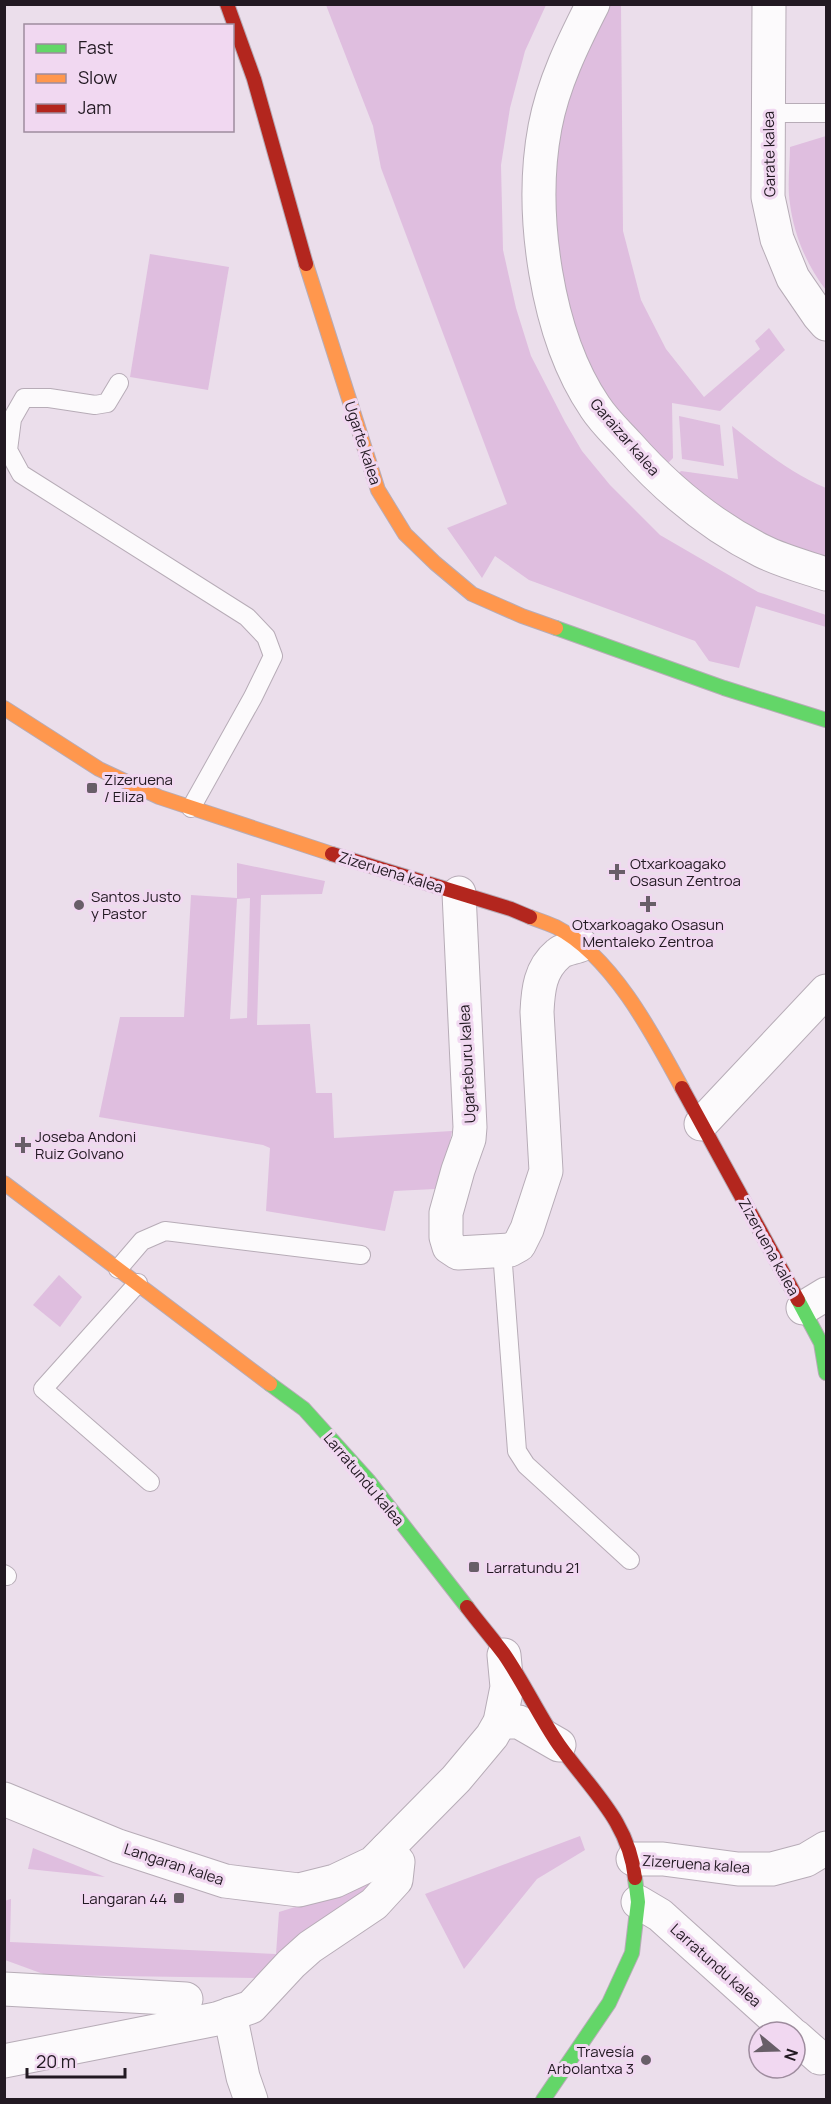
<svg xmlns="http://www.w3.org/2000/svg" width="831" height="2104" viewBox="0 0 831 2104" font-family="Manrope,sans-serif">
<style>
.green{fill:#dfbedf;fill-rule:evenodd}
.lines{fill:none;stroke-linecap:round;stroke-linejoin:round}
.lane-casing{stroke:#b7acb7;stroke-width:20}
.street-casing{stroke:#b7acb7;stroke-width:35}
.fast-casing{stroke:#b7acb7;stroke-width:16}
.slow-casing{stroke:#b7acb7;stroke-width:16}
.jam-casing{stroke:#b7acb7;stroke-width:16}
.lane{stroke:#fcfafc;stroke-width:18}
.street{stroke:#fcfafc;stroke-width:33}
.fast{stroke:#63d668;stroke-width:14}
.slow{stroke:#ff974d;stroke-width:14}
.jam{stroke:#b3261e;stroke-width:14}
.poi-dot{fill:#685e68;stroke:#f1d8f1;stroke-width:2}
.labels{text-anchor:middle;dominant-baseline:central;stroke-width:6;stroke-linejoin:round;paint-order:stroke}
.street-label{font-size:15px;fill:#221922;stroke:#f1d8f1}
.poi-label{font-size:15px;fill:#221922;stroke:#f1d8f1;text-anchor:start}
</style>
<rect width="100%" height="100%" fill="#ebdeeb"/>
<g class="green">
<path d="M326,5H546L525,51L510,108L501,165L503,250L516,308L531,356L565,422L582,451L610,485L660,535L758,592L826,615V627L756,606L739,668L709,661L695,641L529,580L495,556L482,578L447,528L507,504L381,168L373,126Z"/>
<path d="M605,5H621L623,231L641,300L666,349L704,397L760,349L755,341L769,328L785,350L720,411L672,403L673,458L666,465L627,429L585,365L562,294L552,236L553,162L564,105Z"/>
<path d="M826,136V290C807,266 794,235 790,204C787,185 790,165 790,147Z"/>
<path d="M150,254L229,267L208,390L130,377Z"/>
<path d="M679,416L720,425L724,466L682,459Z"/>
<path d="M732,426C762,450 791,473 826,488V566L769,548L674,478L681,471L738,479Z"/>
<path d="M237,863L325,881L322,894L261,895L257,1025L310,1024L316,1093H332L334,1138L452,1131L448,1151L435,1189L394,1191L385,1231L266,1211L270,1148L263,1145L99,1117L120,1017H184L191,895L237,898ZM250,898L247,1018L230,1019L237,899Z"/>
<path d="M59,1275L82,1297L60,1327L33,1305Z"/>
<path d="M580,1836L585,1850L537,1879L464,1969L425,1894Z"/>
<path d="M33,1848L105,1877L28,1869Z"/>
<path d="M386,1879L257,1978L46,1975L5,1960L4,1901L11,1899L10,1942L276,1954L279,1912Z"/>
</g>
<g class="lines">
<g class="lane-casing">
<g id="lane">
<path d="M768,113H826"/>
<path d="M119,383L107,403L95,405L49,398H24L12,419L8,450L21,474L247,617L266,637L273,656L253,697L191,808"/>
<path d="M502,1251L517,1451L526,1465L630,1560"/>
<path d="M118,1269L142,1241L165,1231L361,1255"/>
<path d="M138,1283L43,1389L150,1482"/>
<path d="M4,1574L7,1576"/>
</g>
</g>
<g class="street-casing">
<g id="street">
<path d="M593,4C573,43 553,84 545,127C529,212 546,335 595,407C604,421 617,433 628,445C666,488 710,525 762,551C782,561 805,567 826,574"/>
<path d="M769,4L768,197L777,239L793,278L819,316L826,324"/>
<path d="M459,893L470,1127L469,1139L458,1170L446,1213V1237L449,1247L458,1253L510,1250L519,1245L527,1229L546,1171L537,1012C538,990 540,969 558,954C563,949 574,948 581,945"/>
<path d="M701,1124L826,991"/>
<path d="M803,1308L826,1294"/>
<path d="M500,1722H519L559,1745"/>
<path d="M4,1799L118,1846L225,1881L299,1890L335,1881L373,1863L456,1779L492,1736L500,1722L507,1687L504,1655"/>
<path d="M633,1859H663L738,1869H772L806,1860L826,1848"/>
<path d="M638,1902L660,1915L790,2032"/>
<path d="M4,1989L186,1999"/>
<path d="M230,2014L243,2077L251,2100"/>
<path d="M795,2036L820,2058"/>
<path d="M4,2061L216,2019L251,2007L291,1964L310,1947L374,1904L396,1880L398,1862L387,1849"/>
</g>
</g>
<g class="fast-casing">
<g id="fast">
<path d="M556,628L724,688L826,720"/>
<path d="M798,1300L821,1343L826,1373"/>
<path d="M270,1384L304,1409L368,1480L467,1607"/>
<path d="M543,2100L609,2003L632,1953L638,1902L635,1878"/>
</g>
</g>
<g class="slow-casing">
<g id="slow">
<path d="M306,264L378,490L405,534L435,563L472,594L522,616L556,628"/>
<path d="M4,708L99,769L159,797L332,854"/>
<path d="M530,917C538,920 547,923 556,927C612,956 653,1034 682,1088"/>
<path d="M4,1183L270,1384"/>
</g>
</g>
<g class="jam-casing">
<g id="jam">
<path d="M227,4L254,79L306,264"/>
<path d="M332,854L511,909L530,917"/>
<path d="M682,1088L798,1300"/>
<path d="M467,1607C479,1623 492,1638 504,1654C524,1683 539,1716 559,1745C590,1789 629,1821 635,1878"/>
</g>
</g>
<use href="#lane" class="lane"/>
<use href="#street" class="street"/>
<use href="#fast" class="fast"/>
<use href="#slow" class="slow"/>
<use href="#jam" class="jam"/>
</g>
<g class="poi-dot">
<rect x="86" y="782" width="12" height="12" rx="3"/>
<path d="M614 863h6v6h6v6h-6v6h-6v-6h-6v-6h6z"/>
<path d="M645 895h6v6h6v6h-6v6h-6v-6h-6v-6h6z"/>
<circle cx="79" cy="905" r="6"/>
<path d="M20 1136h6v6h6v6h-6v6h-6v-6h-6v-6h6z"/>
<rect x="468" y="1561" width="12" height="12" rx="3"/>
<rect x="173" y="1892" width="12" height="12" rx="3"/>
<circle cx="646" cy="2060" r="6"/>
</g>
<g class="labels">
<g class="street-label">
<text transform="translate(769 154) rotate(-91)">Garate kalea</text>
<text transform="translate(625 437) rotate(49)">Garaizar kalea</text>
<text transform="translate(363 443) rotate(72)">Ugarte kalea</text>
<text transform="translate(391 872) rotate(17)">Zizeruena kalea</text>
<text transform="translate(467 1064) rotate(-93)">Ugarteburu kalea</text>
<text transform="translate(769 1247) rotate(61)">Zizeruena kalea</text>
<text transform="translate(364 1479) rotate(50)">Larratundu kalea</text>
<text transform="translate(174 1864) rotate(18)">Langaran kalea</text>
<text transform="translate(696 1864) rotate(4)">Zizeruena kalea</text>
<text transform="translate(716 1965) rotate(42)">Larratundu kalea</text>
</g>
<g class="poi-label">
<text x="104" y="779">Zizeruena<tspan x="104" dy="17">/ Eliza</tspan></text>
<text x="630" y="863">Otxarkoagako<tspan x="630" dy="17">Osasun Zentroa</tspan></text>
<text x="91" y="896">Santos Justo<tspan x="91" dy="17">y Pastor</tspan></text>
<text x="648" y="924" text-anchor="middle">Otxarkoagako Osasun<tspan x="648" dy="17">Mentaleko Zentroa</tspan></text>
<text x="35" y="1136">Joseba Andoni<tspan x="35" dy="17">Ruiz Golvano</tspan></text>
<text x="486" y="1567">Larratundu 21</text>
<text x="167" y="1898" text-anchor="end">Langaran 44</text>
<text x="634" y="2051" text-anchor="end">Travesía<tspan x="634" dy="17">Arbolantxa 3</tspan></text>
</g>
</g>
<rect width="831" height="2104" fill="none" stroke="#221922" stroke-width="12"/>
<rect x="24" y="24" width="210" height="108" fill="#f1d8f1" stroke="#9e8c9e" stroke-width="1.5"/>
<rect x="36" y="44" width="30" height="9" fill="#63d668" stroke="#9e8c9e" stroke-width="1.5"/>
<text x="78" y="54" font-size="18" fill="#221922">Fast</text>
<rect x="36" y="74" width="30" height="9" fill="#ff974d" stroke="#9e8c9e" stroke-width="1.5"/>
<text x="78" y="84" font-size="18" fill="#221922">Slow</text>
<rect x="36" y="104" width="30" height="9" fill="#b3261e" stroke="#9e8c9e" stroke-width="1.5"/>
<text x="78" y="114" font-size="18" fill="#221922">Jam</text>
<g transform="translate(777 2050) rotate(109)"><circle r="28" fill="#f1d8f1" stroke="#9e8c9e" stroke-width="1.5"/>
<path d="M0-4.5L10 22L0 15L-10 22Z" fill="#685e68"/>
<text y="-9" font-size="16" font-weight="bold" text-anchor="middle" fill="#221922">N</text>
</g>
<path d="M27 2068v9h98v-9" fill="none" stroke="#221922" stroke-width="3"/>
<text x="36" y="2068" font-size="18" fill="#221922" stroke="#f1d8f1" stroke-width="4.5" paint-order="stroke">20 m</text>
</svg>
